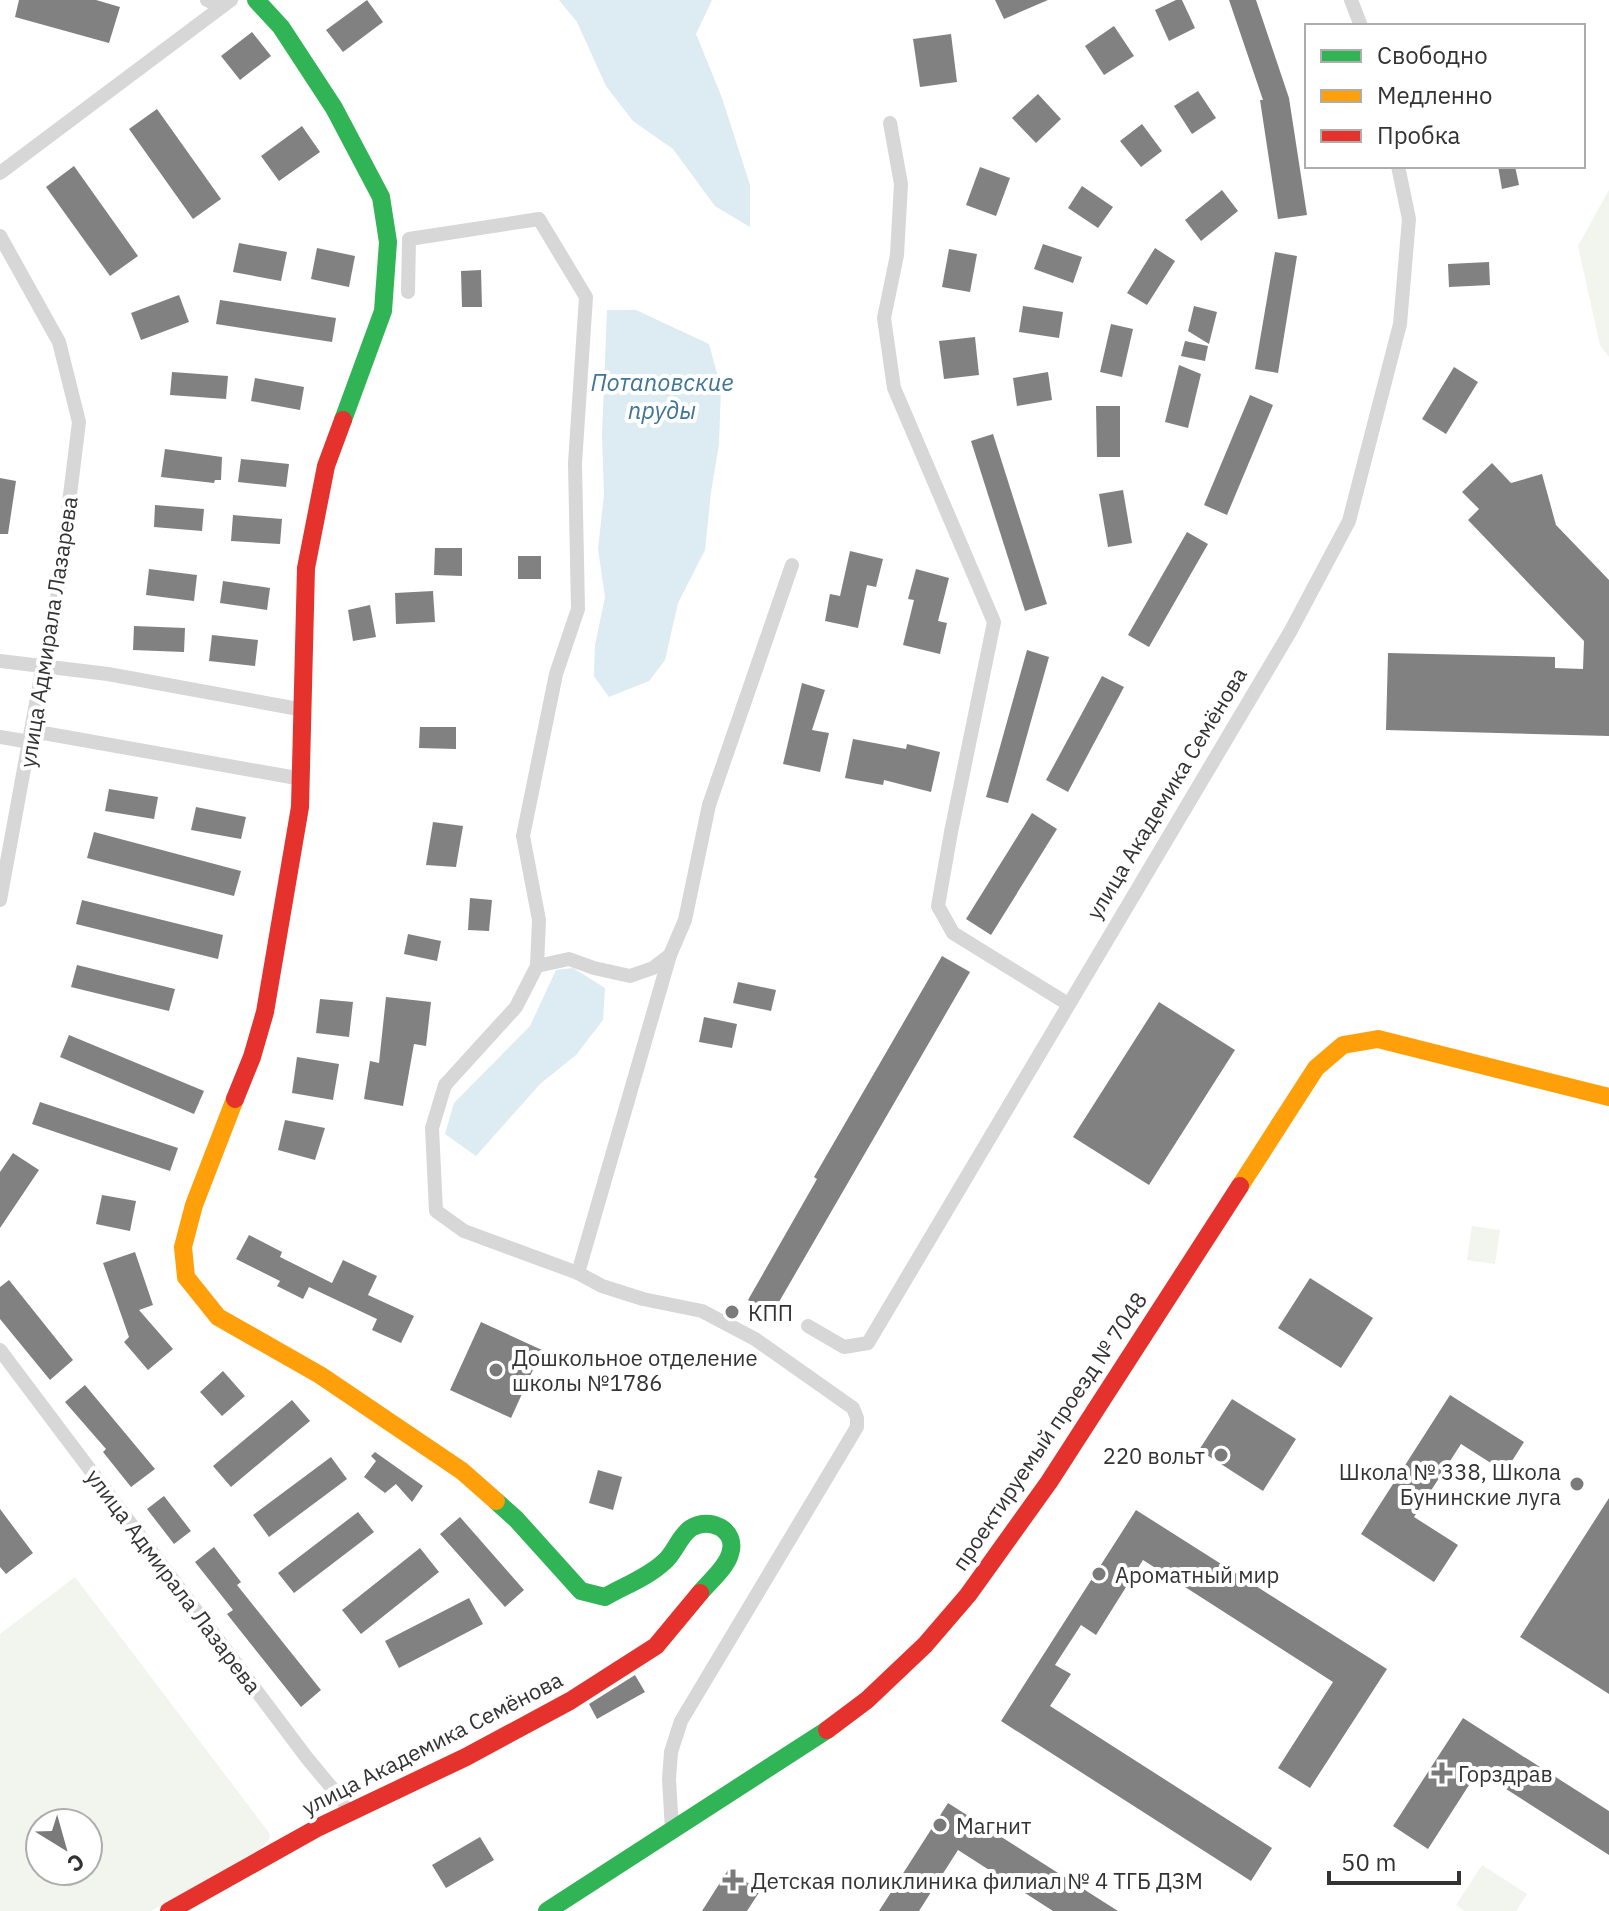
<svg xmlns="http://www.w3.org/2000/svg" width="1609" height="1911" viewBox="0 0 1609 1911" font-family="'IBM Plex Sans',sans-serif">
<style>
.green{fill:#f1f5ed;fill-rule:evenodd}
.water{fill:#ddebf3}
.building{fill:#818181}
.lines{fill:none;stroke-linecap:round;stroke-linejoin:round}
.street{stroke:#d7d7d7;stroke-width:14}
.fast{stroke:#30b455;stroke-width:18}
.slow{stroke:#ff9f0a;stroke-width:18}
.jam{stroke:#e5322d;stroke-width:18}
.poi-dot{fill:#7a7a7a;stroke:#fff;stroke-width:3}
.labels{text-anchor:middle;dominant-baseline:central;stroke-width:8;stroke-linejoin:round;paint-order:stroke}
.street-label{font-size:22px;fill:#333;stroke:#fff}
.poi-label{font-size:22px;fill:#333;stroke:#fff;text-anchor:start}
.water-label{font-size:24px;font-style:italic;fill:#3f7597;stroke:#fff}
</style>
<rect width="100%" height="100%" fill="#fff"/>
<g class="green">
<path d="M1609,190V357L1600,345L1578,246Z"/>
<path d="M1472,1226L1500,1230L1495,1264L1467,1260Z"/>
<path d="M75,1577L270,1834L269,1840L259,1850L151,1911H0V1634ZM40,1823H88V1871H40Z"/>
<path d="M1482,1865L1527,1894L1516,1911H1465L1456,1905Z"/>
</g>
<g class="water">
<path d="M559,0H712L696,34L722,98L750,185V227L715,206L673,149L633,121L606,86L577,22Z"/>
<path d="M607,310H636L709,344L721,388L719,444L711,492L705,550L678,603L665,660L649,681L609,697L594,676L595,645L605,597L598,549L604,495L602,435Z"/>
<path d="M573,968L605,988L603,1020L576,1055L540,1084L476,1156L445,1134L454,1103L530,1026L556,970Z"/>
</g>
<g class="building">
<path d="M19,0H96L120,7L109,43L15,17Z"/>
<path d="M367,0L383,22L343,52L326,30Z"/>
<path d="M995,0H1048L1004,19Z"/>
<path d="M1176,0H1182L1195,28L1169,41L1155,10Z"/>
<path d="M1229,0H1256L1289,98L1307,215L1278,219L1260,100H1263Z"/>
<path d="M1114,26L1134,56L1104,75L1085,46Z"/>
<path d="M252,32L271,56L240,80L221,56Z"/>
<path d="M951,34L957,82L920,87L913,39Z"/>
<path d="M1198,91L1216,118L1192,134L1174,106Z"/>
<path d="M1038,94L1061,119L1036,143L1012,118Z"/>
<path d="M157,109L221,199L193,219L129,129Z"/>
<path d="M1142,124L1162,151L1141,167L1120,141Z"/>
<path d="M302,126L320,152L279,181L261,156Z"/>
<path d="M74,166L138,256L110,276L46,187Z"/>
<path d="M1498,166H1515L1519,185L1502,189Z"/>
<path d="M980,167L1010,178L996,216L966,205Z"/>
<path d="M1082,186L1113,207L1098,228L1068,208Z"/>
<path d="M1222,190L1238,211L1201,241L1185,220Z"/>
<path d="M239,243L287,252L281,281L233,272Z"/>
<path d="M1043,244L1082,257L1073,283L1034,269Z"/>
<path d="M317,248L355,256L349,287L311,279Z"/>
<path d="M1155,248L1175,261L1147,305L1127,293Z"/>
<path d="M949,249L977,254L970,292L942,287Z"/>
<path d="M1275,252L1297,256L1278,373L1255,369Z"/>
<path d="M1489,262L1490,285L1449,287L1448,264Z"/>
<path d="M481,270L482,307H462L461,271Z"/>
<path d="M179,295L189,322L141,340L131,313Z"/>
<path d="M220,300L336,318L332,342L216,324Z"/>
<path d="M1023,306L1063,312L1059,338L1019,332Z"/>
<path d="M1194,306L1217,312L1209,344L1188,331Z"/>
<path d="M1111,324L1133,329L1122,377L1100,372Z"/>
<path d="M975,337L979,375L944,379L939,341Z"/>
<path d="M1185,341L1208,346L1205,361L1181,356Z"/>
<path d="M1179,365L1201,374L1188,428L1165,422Z"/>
<path d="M1454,367L1478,382L1446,434L1422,419Z"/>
<path d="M172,372L228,376L226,399L170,395Z"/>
<path d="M1048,372L1052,400L1017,406L1013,378Z"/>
<path d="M255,378L304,387L300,410L251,401Z"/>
<path d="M1250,395L1273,405L1227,515L1204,505Z"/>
<path d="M1096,406H1120V457H1097Z"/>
<path d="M993,434L1047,604L1025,611L971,441Z"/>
<path d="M165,449L222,457L221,480H215L214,483L161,477Z"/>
<path d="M241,459L289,464L286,487L238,482Z"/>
<path d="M1492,463L1511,483L1542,474L1556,525L1609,580V736L1386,730L1388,653L1555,657V668L1583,669L1584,641L1468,520L1479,509L1462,492Z"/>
<path d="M0,478L16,481L8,534H0Z"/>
<path d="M1123,490L1132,543L1108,547L1099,494Z"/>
<path d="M155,505L204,509L202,531L154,527Z"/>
<path d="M233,515L282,519L280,544L231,541Z"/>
<path d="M1187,532L1208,544L1149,647L1128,635Z"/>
<path d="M435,548H462V576L434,575Z"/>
<path d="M850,551L883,559L876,587L867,585L858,628L825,621L830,594L840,596Z"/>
<rect x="518" y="556" width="23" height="23"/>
<path d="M149,569L197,575L194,601L146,595Z"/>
<path d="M916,569L949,578L938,621L947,623L940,654L903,645L914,600L908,599Z"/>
<path d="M223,581L270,588L267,610L220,603Z"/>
<path d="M433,591L435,622L396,624L395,593Z"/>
<path d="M370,605L376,637L353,641L348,610Z"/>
<path d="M134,626L185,628L184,652L133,650Z"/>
<path d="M212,635L258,640L255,666L209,661Z"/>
<path d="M1027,650L1049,657L1008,803L986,797Z"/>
<path d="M1102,676L1124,687L1068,792L1046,780Z"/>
<path d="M802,683L825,690L812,730L829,733L820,772L783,764Z"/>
<path d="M420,727H456V749L419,748Z"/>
<path d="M853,739L906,749L907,744L940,752L931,792L884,780L883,785L845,778Z"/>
<path d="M109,789L158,797L154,819L105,811Z"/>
<path d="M196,807L246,817L241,839L191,830Z"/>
<path d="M1032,813L1057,829L991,935L966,919Z"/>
<path d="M433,822L463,826L456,867L426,865Z"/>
<path d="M94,832L241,871L234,896L87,858Z"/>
<path d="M470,898L492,900L489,931L468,930Z"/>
<path d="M82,900L223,935L218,959L76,924Z"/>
<path d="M408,934L441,941L437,961L404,954Z"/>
<path d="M942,956L970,972L772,1314L748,1300L817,1179L814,1177Z"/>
<path d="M77,965L175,989L169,1011L71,987Z"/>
<path d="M738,982L776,990L771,1011L733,1003Z"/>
<path d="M386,997L431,1002L426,1046L414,1044L403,1106L364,1099L370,1061L379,1063Z"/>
<path d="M320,999L353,1002L349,1037L316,1033Z"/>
<path d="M1159,1002L1235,1050L1149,1185L1073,1137Z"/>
<path d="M704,1017L737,1024L732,1048L699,1042Z"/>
<path d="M69,1035L204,1091L194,1114L60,1057Z"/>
<path d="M297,1057L339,1064L333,1100L292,1093Z"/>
<path d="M40,1102L178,1148L170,1171L32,1124Z"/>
<path d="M285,1120L325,1128L315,1160L278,1150Z"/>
<path d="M13,1153L39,1170L0,1228V1172Z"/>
<path d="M102,1195L136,1201L130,1231L96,1224Z"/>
<path d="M249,1235L282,1252L280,1257L332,1283L343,1260L377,1276L368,1295L414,1316L401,1343L372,1330L377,1319L309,1287L303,1299L277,1286L280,1281L236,1259Z"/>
<path d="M135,1252L153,1305L139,1310L173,1349L148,1370L124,1342L129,1337L103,1263Z"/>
<path d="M1310,1278L1373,1318L1341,1368L1278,1328Z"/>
<path d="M9,1280L73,1360L50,1380L0,1319V1287Z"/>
<path d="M481,1322L542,1350L511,1418L450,1390Z"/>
<path d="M223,1371L245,1396L222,1416L200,1392Z"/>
<path d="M85,1385L155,1469L131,1487L103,1452L106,1449L65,1402Z"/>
<path d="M1450,1395L1524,1442L1505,1472L1461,1444L1414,1517L1458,1545L1434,1582L1361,1534Z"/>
<path d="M1232,1399L1296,1439L1263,1491L1199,1450Z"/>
<path d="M292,1400L310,1421L231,1487L213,1466Z"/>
<path d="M375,1452L423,1486L412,1502L396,1484L385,1493L364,1477L376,1461L371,1456Z"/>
<path d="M331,1457L347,1479L269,1537L253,1515Z"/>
<path d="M598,1470L622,1477L613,1510L589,1503Z"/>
<path d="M164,1496L191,1531L174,1544L147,1509Z"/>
<path d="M1609,1498V1694L1520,1637Z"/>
<path d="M0,1509L33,1553L6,1574L0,1567Z"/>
<path d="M1136,1510L1387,1669L1310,1788L1278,1768L1333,1682L1143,1560L1096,1635L1081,1625L1055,1665L1071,1674L1050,1706L1272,1848L1251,1881L1001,1721Z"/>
<path d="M358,1512L374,1532L294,1593L278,1573Z"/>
<path d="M460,1517L524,1590L505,1607L440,1534Z"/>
<path d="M214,1547L241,1582L237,1585L321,1690L301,1707L227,1614L233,1610L195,1562Z"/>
<path d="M420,1548L439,1572L361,1634L342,1610Z"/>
<path d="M469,1598L483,1624L399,1668L385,1641Z"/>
<path d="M635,1675L645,1692L597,1719L589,1704Z"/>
<path d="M1463,1718L1609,1811V1855L1478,1771L1428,1849L1393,1826Z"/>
<path d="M948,1803L992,1831L1118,1911H1053L958,1850L919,1911H879Z"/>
<path d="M480,1837L494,1860L446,1888L432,1865Z"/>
<path d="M728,1870L760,1891L747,1911H702Z"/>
</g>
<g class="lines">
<g class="street">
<path d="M207,0L221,7"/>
<path d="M1351,0L1361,26"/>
<path d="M890,123L901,184L897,255L884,318L894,388L994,622L951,832L938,906L953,933L1068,1004"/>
<path d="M0,173L231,0"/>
<path d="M0,236L59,342L79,422L54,624L43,665L0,900"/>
<path d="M408,292L409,239L539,219L586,297L575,463L578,609L556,674L523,836L539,920L537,966"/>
<path d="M0,661L108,674L304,710"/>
<path d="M32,731L302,779"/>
<path d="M0,737L30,742"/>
<path d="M578,1273L670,955"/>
<path d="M808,1326L844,1347L868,1343L1290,632L1349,521L1400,324L1409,219L1398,166"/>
<path d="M0,1350L307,1758L351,1811"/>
<path d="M672,1830L669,1779L671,1752L681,1721L857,1427V1418L853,1408L755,1339L702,1311L643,1299L602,1286L578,1273L464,1231L436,1211L432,1128L445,1085L516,1007L537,966L569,959L594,968L630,976L653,968L670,955L685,920L709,805L792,565"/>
</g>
<g class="fast">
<path d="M256,0L281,27L334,108L381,197L388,242L383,311L343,420"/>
<path d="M496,1501L516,1519L581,1591L605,1597C624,1586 648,1577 664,1562C675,1553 679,1536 691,1528C710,1516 738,1530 730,1554C726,1568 709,1582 700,1593"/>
<path d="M547,1911L827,1730"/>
</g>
<g class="slow">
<path d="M235,1099L194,1205L183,1247L186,1277L218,1317L320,1375L462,1471L496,1501"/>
<path d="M1240,1186L1316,1068L1343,1045L1378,1039L1609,1097"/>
</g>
<g class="jam">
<path d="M235,1099L252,1057L265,1012L300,807L306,568L326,466L343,420"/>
<path d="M827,1730L867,1700L925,1645L968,1595L1049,1482L1240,1186"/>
<path d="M169,1911L319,1827L466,1757L570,1701L656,1646L700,1593"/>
</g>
</g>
<g class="poi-dot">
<circle cx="732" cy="1312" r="8"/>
<circle cx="496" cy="1370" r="8"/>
<circle cx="1221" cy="1455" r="8"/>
<circle cx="1577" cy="1484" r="8"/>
<circle cx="1099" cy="1574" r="8"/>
<path d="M1438 1761h8v8h8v8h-8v8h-8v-8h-8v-8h8z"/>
<circle cx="940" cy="1825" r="8"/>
<path d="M729 1868h8v8h8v8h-8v8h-8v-8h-8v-8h8z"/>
</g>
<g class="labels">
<g class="street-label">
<text transform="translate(48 632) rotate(-81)">улица Адмирала Лазарева</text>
<text transform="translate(1166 793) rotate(-59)">улица Академика Семёнова</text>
<text transform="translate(1049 1431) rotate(-56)">проектируемый проезд № 7048</text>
<text transform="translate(174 1581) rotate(53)">улица Адмирала Лазарева</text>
<text transform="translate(432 1743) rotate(-27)">улица Академика Семёнова</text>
</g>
<g class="poi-label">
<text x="748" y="1312">КПП</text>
<text x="512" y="1357">Дошкольное отделение<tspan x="512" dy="25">школы №1786</tspan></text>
<text x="1205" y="1455" text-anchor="end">220 вольт</text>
<text x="1561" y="1471" text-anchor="end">Школа № 338, Школа<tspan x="1561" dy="25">Бунинские луга</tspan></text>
<text x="1115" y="1574">Ароматный мир</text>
<text x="1458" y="1773">Горздрав</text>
<text x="956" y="1825">Магнит</text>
<text x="751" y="1880">Детская поликлиника филиал № 4 ТГБ ДЗМ</text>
</g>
<g class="water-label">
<text x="662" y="382">Потаповские<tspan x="662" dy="28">пруды</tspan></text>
</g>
</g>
<rect x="1305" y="24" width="280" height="144" fill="#ffffff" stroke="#adadad" stroke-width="2"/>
<rect x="1321" y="50" width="40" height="12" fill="#30b455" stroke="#adadad" stroke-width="2"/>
<text x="1377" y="64" font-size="24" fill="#333333">Свободно</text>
<rect x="1321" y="90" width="40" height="12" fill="#ff9f0a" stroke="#adadad" stroke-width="2"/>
<text x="1377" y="104" font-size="24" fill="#333333">Медленно</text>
<rect x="1321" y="130" width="40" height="12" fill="#e5322d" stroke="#adadad" stroke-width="2"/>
<text x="1377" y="144" font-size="24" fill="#333333">Пробка</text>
<g transform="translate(64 1847) rotate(143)"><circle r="38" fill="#ffffff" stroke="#adadad" stroke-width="2"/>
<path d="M0-6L14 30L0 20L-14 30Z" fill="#7a7a7a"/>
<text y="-12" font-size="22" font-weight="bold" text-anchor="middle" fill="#333333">С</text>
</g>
<path d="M1329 1871v12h130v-12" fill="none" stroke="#333333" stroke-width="4"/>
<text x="1341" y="1871" font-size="24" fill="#333333" stroke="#ffffff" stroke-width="6" paint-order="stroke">50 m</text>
</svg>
